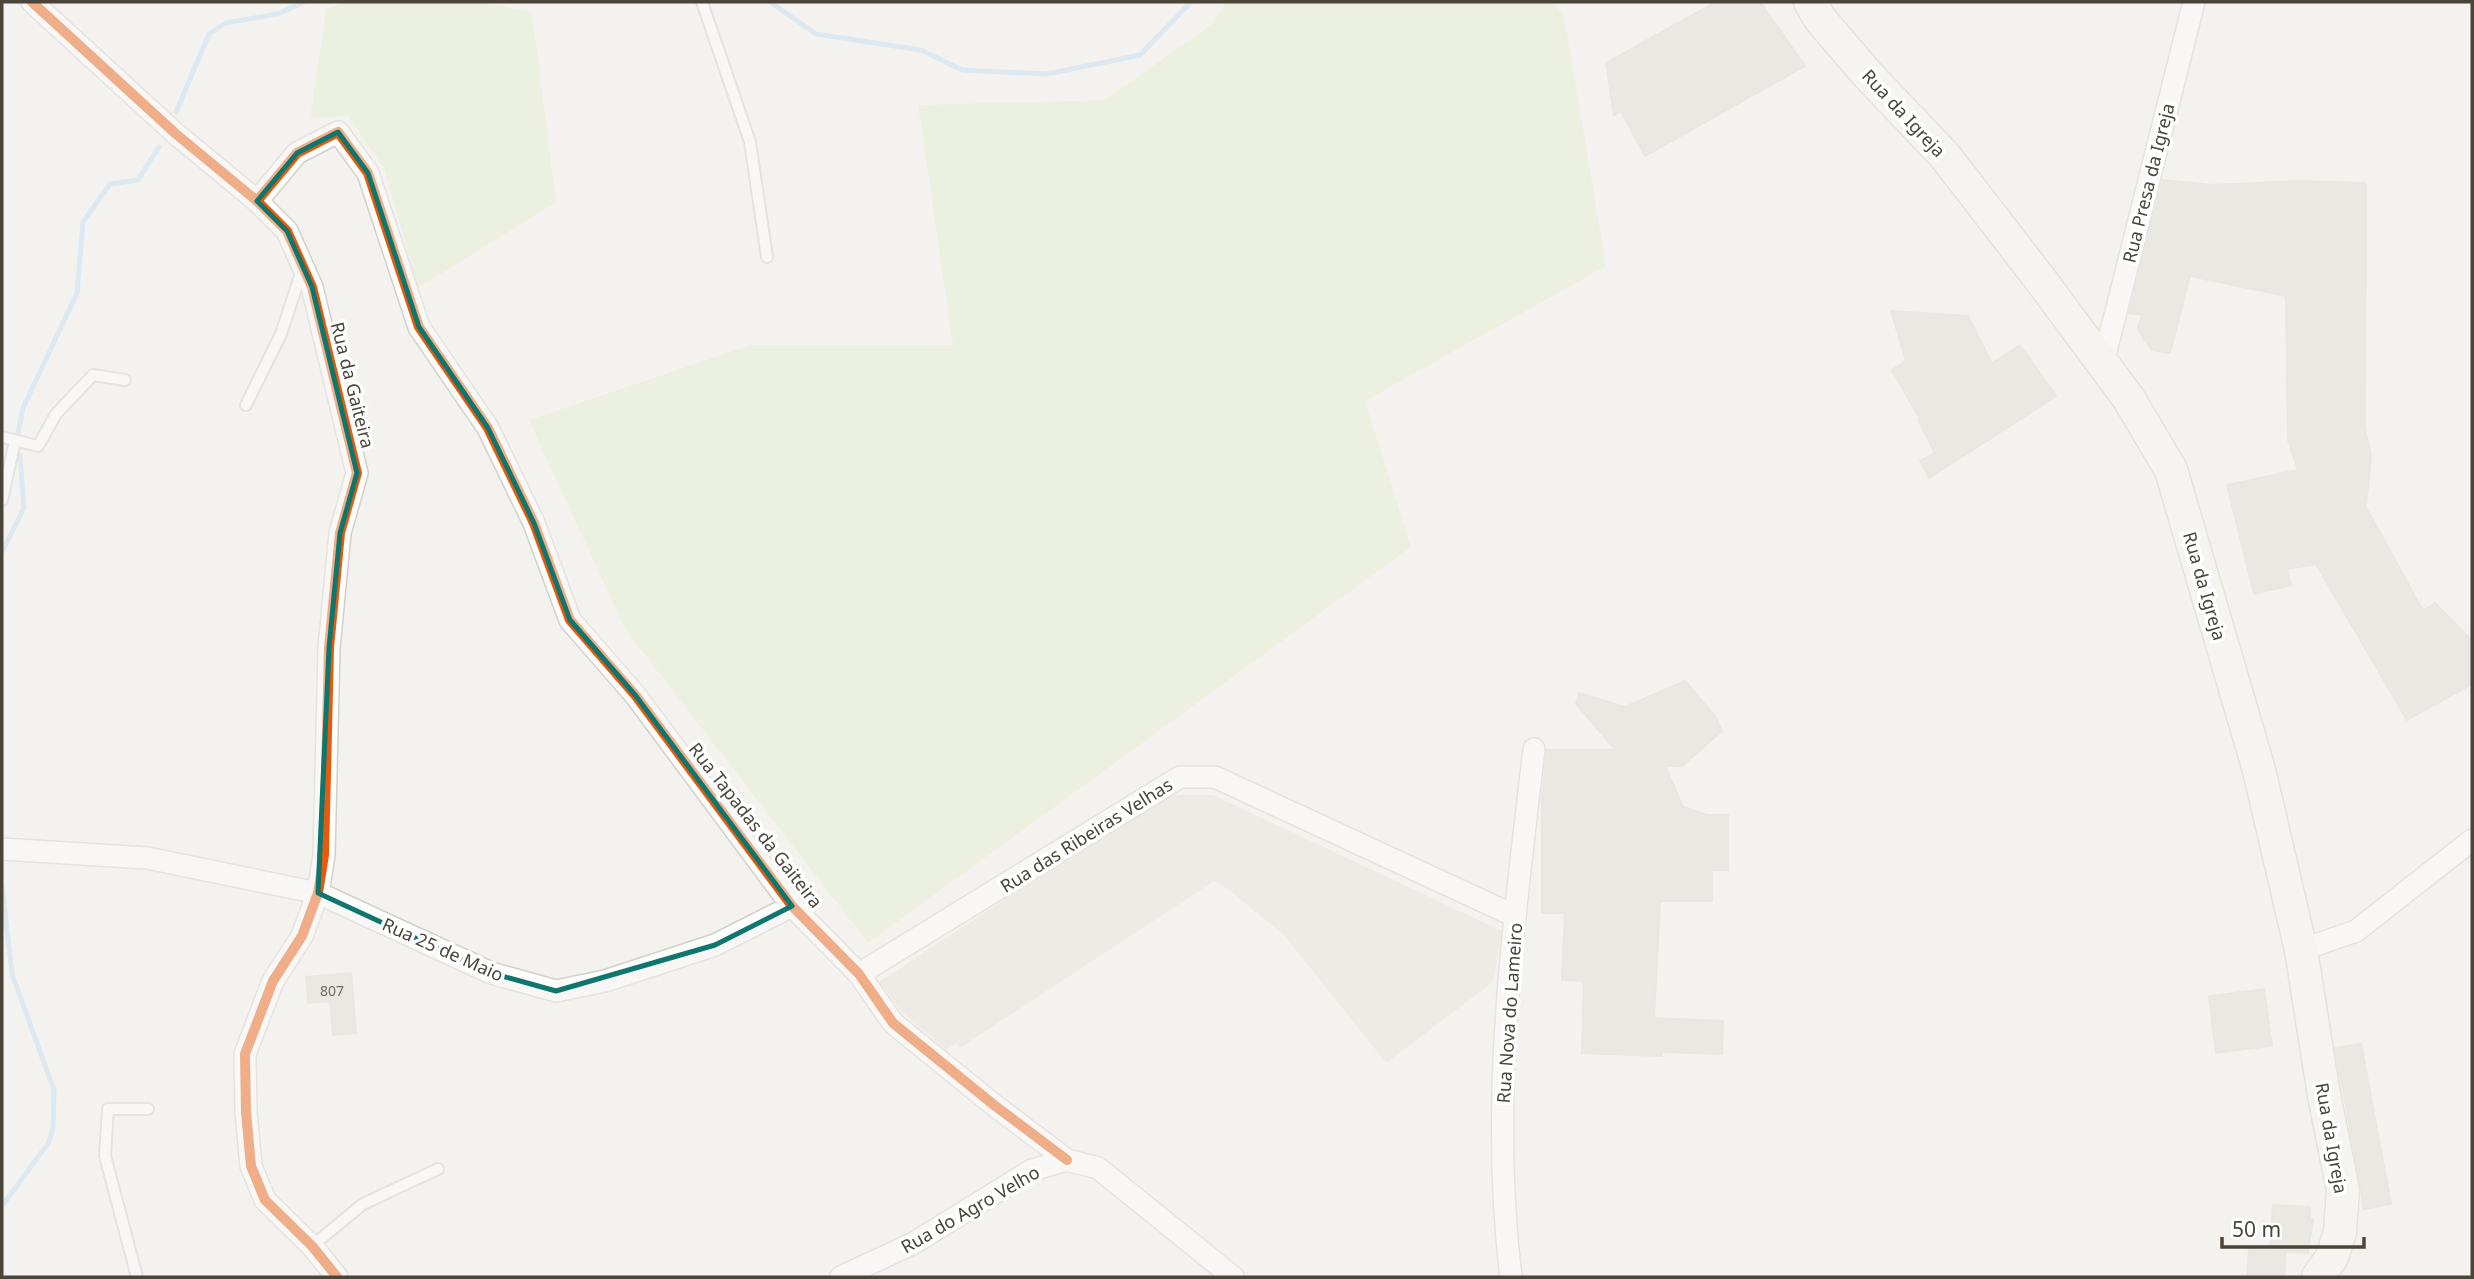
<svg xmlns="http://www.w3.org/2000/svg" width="2474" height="1279" viewBox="0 0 2474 1279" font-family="'Noto Sans',sans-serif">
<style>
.industrial{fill:#e6e2de}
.green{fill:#e1eecf}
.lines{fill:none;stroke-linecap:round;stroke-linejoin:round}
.stream{stroke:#c0ddf1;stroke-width:5}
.building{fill:#dedbd6;stroke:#dcd9d4;stroke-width:2}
.lane-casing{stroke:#d2d0cb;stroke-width:14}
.street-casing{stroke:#d2d0cb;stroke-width:24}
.secondary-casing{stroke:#d3cfc5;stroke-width:35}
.lane{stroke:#fdfdfc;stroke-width:10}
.street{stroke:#fdfdfc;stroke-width:21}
.secondary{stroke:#f7f6f1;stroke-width:32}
.cycleway-casing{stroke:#fff;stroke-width:15}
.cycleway{stroke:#e8590c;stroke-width:10}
.marked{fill:none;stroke:#0f766e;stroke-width:5;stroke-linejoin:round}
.labels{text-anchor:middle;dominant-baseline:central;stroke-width:7;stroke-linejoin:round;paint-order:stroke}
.number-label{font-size:14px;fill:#706a61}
.street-label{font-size:18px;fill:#4b4439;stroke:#fff}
</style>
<rect width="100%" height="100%" fill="#f4f2ee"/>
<path class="industrial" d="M1167,795H1213L1502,931L1493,982L1386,1063L1284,935L1228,889L1214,881L960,1048L956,1043L946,1050L902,1012L879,982L1142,809Z"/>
<g class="green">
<path d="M345,2H479L532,12L556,202L418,288L384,168L348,116L310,118L326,9Z"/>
<path d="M1226,2H1552L1564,16L1606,266L1365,401L1411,547L868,943L625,629L529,420L751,345H953L918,105L1105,100L1212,24Z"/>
</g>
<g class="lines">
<g class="stream">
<path d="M770,2L816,34L921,50L962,70L1047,74L1140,55L1191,2"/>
<path d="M176,112L209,34L226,23L278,14L304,2"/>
<path d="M18,433L23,408L77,293L83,222L110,184L138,180L159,147"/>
<path d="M2,552L24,508L20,456"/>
<path d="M2,886L12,974L54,1090L53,1128L49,1142L2,1206"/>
</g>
</g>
<g class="building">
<path d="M1716,2H1760L1805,66L1645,156L1621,111L1614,115L1606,63Z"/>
<path d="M2163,180L2213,185L2298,181L2366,183L2365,428L2371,455L2366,507L2423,611L2435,603L2472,641V684L2407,720L2316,564L2287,569L2291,585L2254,594L2227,485L2298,470L2288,440L2286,296L2190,276L2170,353L2152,350L2144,340L2138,328L2142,315L2129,313Z"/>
<path d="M1891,311L1968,316L1992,363L2020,345L2056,396L1929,478L1920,461L1935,453L1918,420L1920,419L1892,370L1906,361Z"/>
<path d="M1685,681L1715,716L1722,731L1682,766H1665L1683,807L1707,815H1728V870H1712V901H1660L1654,1018L1723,1021L1722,1054L1662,1052V1056L1582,1053L1584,981L1562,980L1565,913H1542V798L1547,750H1616L1576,704L1579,693L1625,707Z"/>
<path d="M351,973L356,1033L333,1035L330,1001L308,1003L306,977Z"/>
<path d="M2264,989L2272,1046L2216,1053L2209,996Z"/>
<path d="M2361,1044L2391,1204L2363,1209L2361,1186L2335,1048Z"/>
<path d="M2273,1205L2310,1207V1219H2313L2308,1253L2286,1252L2284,1277H2247L2249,1249L2270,1250Z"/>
</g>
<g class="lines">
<g class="lane-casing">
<g id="lane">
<path d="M702,2L750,142L767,257"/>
<path d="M246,405L281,334L302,270"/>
<path d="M2,437L38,446L56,414L93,375L125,380"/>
<path d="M2,500L15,441"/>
<path d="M312,1246L363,1204L438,1169"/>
<path d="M137,1277L105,1156L108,1109H148"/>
</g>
</g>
<g class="street-casing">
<g id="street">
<path d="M32,2L176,134L257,201L287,231L312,287L357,473L340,533L329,648L324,855L318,893L302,936L273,981L245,1054L246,1112L251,1166L265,1200L312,1246L337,1277"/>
<path d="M257,201L297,153L338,132L368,173L419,327L488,428L534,523L570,620L636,696L792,906L859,974L893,1023L994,1105L1067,1160"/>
<path d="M2103,363L2194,2"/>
<path d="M2,849L147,858L318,893L491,973L556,991L605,981L715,945L792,906"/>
<path d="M2301,950L2356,931L2472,840"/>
<path d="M859,974L1180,777H1215L1515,916"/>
<path d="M841,1277L914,1243L1032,1170L1067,1160L1098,1168L1233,1277"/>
<path d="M1511,1277C1489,1101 1514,923 1534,749"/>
</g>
</g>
<g class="secondary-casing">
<path id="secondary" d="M1810,2L1820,19L1868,75L1945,156L2040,279L2129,399L2171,470L2259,770L2301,950L2324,1095L2343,1190L2340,1232L2332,1257L2318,1277"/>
</g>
<use href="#lane" class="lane"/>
<use href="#street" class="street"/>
<use href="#secondary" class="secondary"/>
<g class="cycleway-casing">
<g id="cycleway">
<path d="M32,2L176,134L257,201L287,231L312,287L357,473L340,533L329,648L324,855L318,893L302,936L273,981L245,1054L246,1112L251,1166L265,1200L312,1246L337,1277"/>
<path d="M257,201L297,153L338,132L368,173L419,327L488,428L534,523L570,620L636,696L792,906L859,974L893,1023L994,1105L1067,1160"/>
</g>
</g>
<use href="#cycleway" class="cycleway"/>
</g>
<path d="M0 0H2474V1279H0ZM338,132L368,173L419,327L488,428L534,523L570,620L636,696L792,906L715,945L556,991L491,973L318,893L329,648L340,533L357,473L312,287L287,231L257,201L297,153Z" fill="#f4f2ee" fill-opacity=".55" fill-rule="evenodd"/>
<path class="marked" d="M338,132L368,173L419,327L488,428L534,523L570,620L636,696L792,906L715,945L556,991L491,973L318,893L329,648L340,533L357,473L312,287L287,231L257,201L297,153Z"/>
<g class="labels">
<g class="number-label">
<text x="332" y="990">807</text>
</g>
<g class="street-label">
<text transform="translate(1904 113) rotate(47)">Rua da Igreja</text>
<text transform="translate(2148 183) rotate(-76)">Rua Presa da Igreja</text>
<text transform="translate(353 385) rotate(76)">Rua da Gaiteira</text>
<text transform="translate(2205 586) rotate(74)">Rua da Igreja</text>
<text transform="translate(756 825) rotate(52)">Rua Tapadas da Gaiteira</text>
<text transform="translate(1086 835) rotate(-32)">Rua das Ribeiras Velhas</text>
<text transform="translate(443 949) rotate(24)">Rua 25 de Maio</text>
<text transform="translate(1509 1013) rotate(-86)">Rua Nova do Lameiro</text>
<text transform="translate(2332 1138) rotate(80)">Rua da Igreja</text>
<text transform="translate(970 1209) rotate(-30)">Rua do Agro Velho</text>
</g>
</g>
<rect width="2474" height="1279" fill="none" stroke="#4b4439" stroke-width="7"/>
<path d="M2222 1237v10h142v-10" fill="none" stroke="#4b4439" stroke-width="3.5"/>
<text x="2232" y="1237" font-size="21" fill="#4b4439" stroke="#ffffff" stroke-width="5" paint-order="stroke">50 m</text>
</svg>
